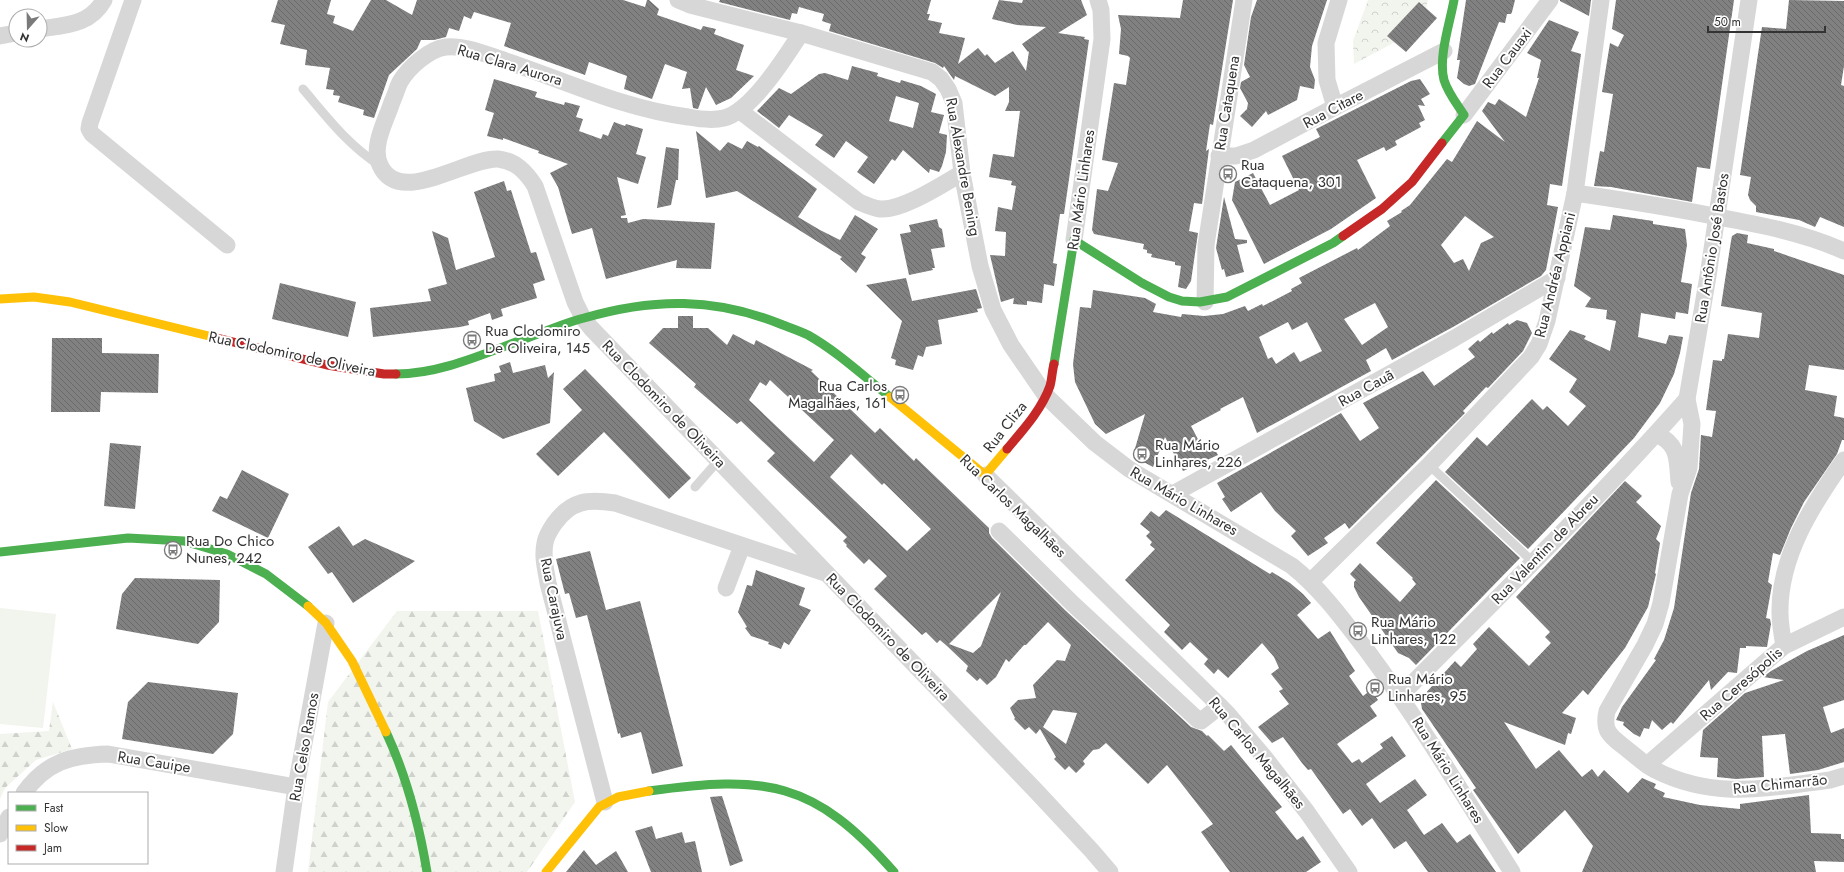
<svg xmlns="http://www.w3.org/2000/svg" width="1844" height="872" viewBox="0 0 1844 872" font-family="Jost,sans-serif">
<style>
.forest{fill:url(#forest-firs)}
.park{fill:url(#park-crowns)}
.garden{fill:#f1f5ed}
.building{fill:url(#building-back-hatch);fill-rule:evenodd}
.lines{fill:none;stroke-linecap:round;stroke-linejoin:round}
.lane{stroke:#d7d7d7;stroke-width:9}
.street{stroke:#d7d7d7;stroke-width:17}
.fast{stroke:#4caf50;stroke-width:9}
.slow{stroke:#ffc107;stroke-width:9}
.jam{stroke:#c62828;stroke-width:9}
.labels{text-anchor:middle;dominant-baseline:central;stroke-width:4;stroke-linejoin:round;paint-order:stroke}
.street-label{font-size:15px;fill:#333;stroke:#fff}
.poi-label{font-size:15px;fill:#333;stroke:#fff;text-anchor:start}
</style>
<defs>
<pattern id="forest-firs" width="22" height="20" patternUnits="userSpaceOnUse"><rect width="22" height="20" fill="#f1f5ed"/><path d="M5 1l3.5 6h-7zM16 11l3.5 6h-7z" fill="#cfd2cc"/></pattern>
<pattern id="park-crowns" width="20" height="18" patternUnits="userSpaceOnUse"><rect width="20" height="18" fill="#f1f5ed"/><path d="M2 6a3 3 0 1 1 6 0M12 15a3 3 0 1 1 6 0" fill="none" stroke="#cfd2cc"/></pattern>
<pattern id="building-back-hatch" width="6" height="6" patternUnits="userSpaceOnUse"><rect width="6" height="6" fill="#818181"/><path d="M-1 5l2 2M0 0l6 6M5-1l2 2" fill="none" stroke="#6a6a6a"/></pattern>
</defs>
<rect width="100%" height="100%" fill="#fff"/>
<g class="forest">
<path d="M397,611H538L575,802L527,872H308L328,702Z"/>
<path d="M53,702L72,749L36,760L5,788L0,799V734L49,731Z"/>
</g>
<path class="park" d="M1368,0H1428L1426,9L1397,41L1354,64L1353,41Z"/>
<path class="garden" d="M0,608L56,614L43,728L0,724Z"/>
<g class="building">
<path d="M278,0H331L327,14L335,16L333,23L353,31L371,0H386L412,15L417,0H623L645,7L647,0H649L659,9L657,15L701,30L703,26L716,29L714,34L744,45L736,70L754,76L731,98L716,105L706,87L698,109L693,108L690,88L682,89L687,72L665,64L652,99L624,89L627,76L589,62L585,75L504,46L511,23L474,12L471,19L464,16L459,31L449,28L446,37L434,40H421L417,49L389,75L374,118L363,115L364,110L338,102L340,96L333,95L334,90L326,89L330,68L305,65L307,50L280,44L285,25L271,22Z"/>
<path d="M720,0H931L927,14H930L928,20L942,23L939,33L965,38L958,64L978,48L985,56L987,54L995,63L1013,51L1026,71L1029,51L1028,52L1022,44L1046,27L1017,25L992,19L999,0L1022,3L1023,0H1081L1087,15L1058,33L1085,37L1084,39L1089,40L1064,214H1060L1053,263L1057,264L1054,286L1044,284L1042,303L1027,301V305L1013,304L1014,298L1001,302L990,255L1005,256L1006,232L995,231L998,207L1012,210L1016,186L1011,185L1012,181L989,177L993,154L1014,157L1020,111H1005L1009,102V87L995,96L955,76L954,80L944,66L943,68L935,63L829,31L831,24L822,21L824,14L799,7L797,14L792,13L790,20L719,2Z"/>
<path d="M1183,0H1233L1213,125L1210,124L1206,151L1209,149L1202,204L1194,203L1189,231L1198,233L1191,281L1186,289L1178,287L1181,266L1175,265V262L1151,257L1152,254L1147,253V250L1143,249L1144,244L1094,234L1092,230L1097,189L1108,191L1118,163L1102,160L1114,83L1126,85L1130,58L1128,56L1119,54L1121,29L1118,15L1180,18Z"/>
<path d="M1257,0H1327L1312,46L1310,67L1315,80L1314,89L1300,86L1297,100L1268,115L1266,111L1252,127L1240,116L1247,109L1248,103L1240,88L1241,82L1250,77L1244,65L1251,17Z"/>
<path d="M1466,0H1515L1512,12L1511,14H1507L1505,23L1499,22L1475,84L1469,86L1464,84L1457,78L1460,60H1457Z"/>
<path d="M1560,0H1591L1589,16L1560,1Z"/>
<path d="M1616,0H1734L1710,169L1697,167L1692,202L1611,187L1594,186L1600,151L1604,152L1613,94L1602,92L1610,43L1618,47L1624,35L1612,29Z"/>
<path d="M1789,0L1844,1V66L1841,85L1844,86V227L1820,217L1815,227L1799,220L1756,212V206L1750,200L1748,195L1751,177L1740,175L1762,27L1786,29Z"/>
<path d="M1419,2L1437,18L1406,52L1387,36Z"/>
<path d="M1549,20L1579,32L1571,51L1581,54L1562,186L1550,184L1547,205L1558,207L1546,270L1541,276L1453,327L1392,360L1386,348L1366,360L1371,371L1257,433L1243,397L1220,409L1221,410L1191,426L1202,447L1211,443L1218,455L1183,471L1165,437L1153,467L1136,458L1138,453L1134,452L1145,414L1106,434L1095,424L1075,382L1073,364L1080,307L1091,308L1093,290L1145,298L1156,304L1153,312L1181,317L1182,314L1204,316L1223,314L1245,306L1248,311L1262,304L1263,306L1292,291L1291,289L1302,283L1299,278L1357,248L1358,250L1390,226L1387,221L1402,212L1401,211L1410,205L1447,159L1452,162L1477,121L1505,142L1482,111L1488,102L1495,105L1499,99L1526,117L1539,78H1537L1541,60L1527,53ZM1465,216L1494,237L1481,243L1469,271L1463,259L1454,263L1441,245ZM1375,303L1388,327L1362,345L1344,319ZM1288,322L1292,330L1307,322L1322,351L1300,362L1294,352L1276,364L1272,357L1268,359L1259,337Z"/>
<path d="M852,66L878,73L877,76L900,83L901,80L921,86L936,94L931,112L944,115L939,133L947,135L946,152L942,166L939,172L930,169L929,173L903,150L895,161L892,159L874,184L857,172L868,157L846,141L834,158L815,145L823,135L789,115L779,128L757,111L779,88L791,94L819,74L825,73L848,80ZM896,96L919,103L913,128L889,121Z"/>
<path d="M494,79L537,92L535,97L564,105L565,102L580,106L576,117L583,119L579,131L601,139L603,134L608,136L614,122L625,126L626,124L643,129L636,154L646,157L638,184L617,177L626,215L621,216V218H627L628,223L643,219L715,223L711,269L676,268L677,260L606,279L592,228L572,234L558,187L550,173L568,164L538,153L539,151L503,138V140L487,136L494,113L485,110Z"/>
<path d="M1420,79L1430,94L1421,99L1425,106L1418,105L1425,120L1419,123L1421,127L1395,141L1397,145L1386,151L1384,147L1357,160L1376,198L1331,229L1264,264L1232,200L1235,182L1253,173L1270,205L1299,190L1282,156L1320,137L1316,129L1411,81Z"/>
<path d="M696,131L720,151L728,142L742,149L747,141L758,147L759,146L817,189L798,217L820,230L840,240L855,215L878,229L861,254L866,257L856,273L840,259L842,257L737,191L706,198Z"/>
<path d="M666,147L679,149L678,180H676L671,205L657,208Z"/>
<path d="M504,181L507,191L511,190L531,253L536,252L545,280L533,284L537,298L501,309L503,316L492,320L490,313L468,321L469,325L460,327L373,337L370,308L431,301L428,289L447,284L432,231L448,238L456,270L495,257L474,192Z"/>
<path d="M1224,197L1235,239L1247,240V243L1237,245L1244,272L1226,277L1224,269L1222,270L1216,248Z"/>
<path d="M1613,215L1653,221V224L1685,229L1687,245L1681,282L1692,284L1688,314L1676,312L1675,319L1641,313L1638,337L1666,344L1669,335L1683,337L1680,353L1674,374L1660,403L1634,438L1528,549L1445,472L1477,437L1487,446L1532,399L1543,410L1547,406L1568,426L1586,406L1569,392L1577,379L1549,359L1570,330L1586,336L1584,339L1610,351L1616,321L1606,319L1607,310L1585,307L1591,298L1574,286L1585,227L1610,230Z"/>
<path d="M937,219L939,227L942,229L945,247L931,249L935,268H932L933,270L909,275L900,234L911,232L909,225Z"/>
<path d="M1737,233L1748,235L1747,243L1774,249V251L1844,275V370L1809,365L1805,390L1837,396L1834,416L1844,418V440H1842L1837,454L1804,502L1791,528L1780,555L1773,553L1768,582L1772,585L1766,618L1770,619L1771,624L1767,647L1746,646V648H1740L1737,673L1728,672L1711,690L1709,680L1673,724L1671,722L1662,730L1652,720L1649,729L1644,728L1640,737L1634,734L1623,725L1624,722L1616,720L1622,707L1656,660L1654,659L1664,640L1674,608L1691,493L1699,469L1701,435L1712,437L1716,411L1706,410L1713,360L1722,361V359H1724L1728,334L1759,338L1762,313L1721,306L1731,241L1732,236Z"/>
<path d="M906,278L912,301L976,289L982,308L977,309L978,312L938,320L942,344L926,347L923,357L918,355L913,370L895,365L896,360L891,358L902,321L866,285Z"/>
<path d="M280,283L356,302L348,337L272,319Z"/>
<path d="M678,316H693V328H708L727,345L733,334L754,345L756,340L813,370L811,371L875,433L880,428L914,461L916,458L989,528V533L992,538L1066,611L1191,727L1202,731L1207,736L1208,735L1224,751L1231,745L1282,807L1275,812L1297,840L1303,836L1321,862L1306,872H1230L1201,832L1213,824L1167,765L1148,784L1106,743L1099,749L1093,750L1083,761L1085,764L1076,773L1069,766L1065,770L1054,759L1056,757L1040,729L1036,734L1029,727L1025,730L1014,719L1015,718L1010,708L1018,700L1036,698L1033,685L1057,660L1065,661L1071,645L1048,622L1026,645H1024L1009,662L1006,659L996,677L987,685L980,678L977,681L966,671L968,666L947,646L940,640L937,643L926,632L922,635L874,589L887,576L869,559L864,564L846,546L847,545L843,541L847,537L767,461L775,453L741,421L737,424L694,387L696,384L649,343L663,328H678ZM770,380L834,440L814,462L749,400L760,382L766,386ZM851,454L882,485L884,483L931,529L907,551L830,477ZM1001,592L981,646L973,653L949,644ZM1053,710L1077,713L1066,744L1043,727Z"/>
<path d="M1517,320L1527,323L1532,333L1523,351L1488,388L1486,387L1463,411L1465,413L1349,529L1345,523L1324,538L1328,543L1308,556L1291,536L1296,531L1275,511L1261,492L1231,512L1222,499L1225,497L1217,483L1341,413L1360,441L1379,428L1363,403L1423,371L1434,386L1475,357L1468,349L1478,340L1480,342L1492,332L1493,334L1508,323L1509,325Z"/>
<path d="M52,338H102V353L159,354L158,393L101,392L100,412H51Z"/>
<path d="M510,362L513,373L545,365L548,378L554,372L550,423L503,439L474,421L466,388L495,381L494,374L501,372L499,366Z"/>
<path d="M585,369L691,478L669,499L604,432L558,476L536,454L582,410L563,389Z"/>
<path d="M110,443L141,446L135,509L104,506Z"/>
<path d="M242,470L289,494L268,538L212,511L220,496L227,499Z"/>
<path d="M1436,480L1520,558L1416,665L1409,658L1398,653L1359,597L1354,587V582L1356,580L1350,574L1360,563L1400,602L1416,584L1412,579L1413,578L1376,543Z"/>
<path d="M1625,481L1642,496L1636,502L1661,526L1656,539L1660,543L1655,573L1656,574L1648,607L1625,648L1588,695L1583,690L1562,713L1576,718L1571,734L1568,733L1565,745L1504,722L1536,769L1559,750L1582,777L1592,769L1598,777L1604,770L1628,793L1642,778L1656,784L1654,788L1665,793L1663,797L1700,805L1740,809V804L1809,795L1811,833L1841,834V839H1844V862L1814,861L1816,872H1582L1593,846L1565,810L1518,854L1473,790L1476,788L1422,709L1421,703L1423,696L1455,661L1461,667L1477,649L1473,644L1489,627L1529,666L1551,643L1545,637L1550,632L1516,597Z"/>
<path d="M1166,510L1270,574L1272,572L1290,583L1303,594L1311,603L1297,615L1318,639L1330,631L1355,671L1349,676L1363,696L1371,690L1378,700L1370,706L1377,716L1337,744L1352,763L1359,759L1362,763L1383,748L1380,744L1392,736L1406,756L1366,784L1380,803L1415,779L1427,795L1407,810L1424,835L1442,823L1457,843L1470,834L1496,872H1428L1406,841L1394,849L1372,818L1362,826L1350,809L1343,814L1311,769L1308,770L1302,763L1283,737L1272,743L1258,727L1289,704L1279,691L1283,689L1271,674L1279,668L1274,657L1262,643L1228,678L1218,669L1214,674L1204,664L1208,659L1190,642L1182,650L1164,632L1170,625L1125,580L1155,549L1150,545L1152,542L1146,536L1150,532L1140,524L1151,511L1159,517Z"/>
<path d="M339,526L353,546L365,539L415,561L353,603L332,572L328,574L308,547Z"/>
<path d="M590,551L606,610L640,601L683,766L652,774L641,732L621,738L620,733L618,734L587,615L576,618L569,593L565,594L556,559Z"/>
<path d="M756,570L805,588L799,605L811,610L789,645L784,642L781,649L768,644L769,642L751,636L745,628L747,627L738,612L747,585L752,586Z"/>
<path d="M135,578L220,580L219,622L198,644L116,629L122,594Z"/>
<path d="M1844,635V700L1823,707L1831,733L1844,728V762L1818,770L1790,774L1785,734L1762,736L1764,777L1736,779L1717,777L1718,758L1700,757L1703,730L1745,693L1784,680L1763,677L1771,671L1807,651Z"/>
<path d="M148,682L238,693L233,734L213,754L122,739L128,702Z"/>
<path d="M722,796L743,861L730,866L710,797Z"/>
<path d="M652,826L656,839L682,832L685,843L695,841L702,872H651L635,831Z"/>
<path d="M584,850L596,865L616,851L628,872H566Z"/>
</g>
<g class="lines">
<g class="lane">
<path d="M303,89C327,117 347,144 379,165"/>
<path d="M1429,465L1533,562"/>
<path d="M695,487L718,461"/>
</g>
<g class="street">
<path d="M133,0L90,123L89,129L92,134L227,245"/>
<path d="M678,0L690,5L801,33L932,72L941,79L948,89L954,103L962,173L980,266L993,310L1011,345L1046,396L1095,443L1129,469L1292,566C1322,590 1344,621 1368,652C1420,722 1465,798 1512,872"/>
<path d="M1749,0L1708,276L1687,399L1692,424L1689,468L1680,494L1661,603L1655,624L1645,645L1607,711C1602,733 1612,737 1628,750C1637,757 1645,765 1655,770C1714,800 1767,788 1830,780L1844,776"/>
<path d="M40,29C66,25 90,25 104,0"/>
<path d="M801,33C786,56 752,111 724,118C712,121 699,119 688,117C624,109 566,81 506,61C487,55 466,45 446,47C429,49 408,68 400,82C397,88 395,96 392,102C386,121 371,146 380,165C399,208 467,157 498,159C516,161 526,172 535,186L575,302L583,318L591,328L1037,792L1092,851L1110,872"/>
<path d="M0,36L16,33"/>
<path d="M1335,107L1327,80L1326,43L1339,0"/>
<path d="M740,111L859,202C866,205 873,208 880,209C902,211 943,184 962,173"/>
<path d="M1464,115L1550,0"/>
<path d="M1219,156H1236L1254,150L1335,107L1444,51"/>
<path d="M1575,193C1623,200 1671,207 1718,217C1761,225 1804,233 1844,251"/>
<path d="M1074,240L1102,39L1101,10L1098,0"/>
<path d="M1205,302L1206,245L1244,0"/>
<path d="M1656,434C1679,444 1677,459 1679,482"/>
<path d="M985,475L1227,713L1265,758L1307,812L1349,872"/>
<path d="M1173,494L1453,339L1557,278"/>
<path d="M999,531L1073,604L1198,720L1201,721L1220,706"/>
<path d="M1311,581L1429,465L1531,357L1539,344L1547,321L1575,193L1601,0"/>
<path d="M726,588L742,546"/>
<path d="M1784,646C1782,635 1780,624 1780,613C1779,556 1813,504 1844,460"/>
<path d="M1400,696C1497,598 1596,502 1687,399"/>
<path d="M1647,765L1784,646L1844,617"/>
<path d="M24,793C46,762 71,755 108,754L296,787"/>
<path d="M605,802L548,583C546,570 542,557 545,543C546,536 550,530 554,524C571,500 588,499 615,503L825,573"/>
<path d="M0,834L9,817"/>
<path d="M284,872L296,787L326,623"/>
</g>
<g class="fast">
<path d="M1442,143L1464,115C1457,104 1448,93 1444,80C1438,57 1450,23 1454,0"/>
<path d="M1054,364L1074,240L1142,283L1169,297L1182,301L1200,302L1227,297L1333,243L1343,236"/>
<path d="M396,374C441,374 485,353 527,338C546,331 565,323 584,318C653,298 715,297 783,325C791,328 800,331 808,335C838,352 863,376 890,397"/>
<path d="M0,552L128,538L184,541L227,554L266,574L308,606"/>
<path d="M386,732C407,777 419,824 427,872"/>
<path d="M649,791C765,775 814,780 894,872"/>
</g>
<g class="slow">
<path d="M0,299L34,297L70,302L217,338"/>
<path d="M890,397L985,475L1007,449"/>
<path d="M308,606L326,623L352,661L386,732"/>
<path d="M546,872L599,807L618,797L649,791"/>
</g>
<g class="jam">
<path d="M1343,236L1382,209L1412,182L1442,143"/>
<path d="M217,338L327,365L384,374H396"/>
<path d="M1007,449C1023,430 1042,409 1050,386C1052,379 1052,371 1054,364"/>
</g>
</g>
<defs>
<g id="bus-ring" transform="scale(0.9)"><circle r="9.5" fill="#fff" stroke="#7a7a7a" stroke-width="1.5"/><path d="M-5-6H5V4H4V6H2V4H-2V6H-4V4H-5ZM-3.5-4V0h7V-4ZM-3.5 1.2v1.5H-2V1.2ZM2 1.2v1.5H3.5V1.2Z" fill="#7a7a7a"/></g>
</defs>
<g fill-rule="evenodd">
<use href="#bus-ring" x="1228" y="174"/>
<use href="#bus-ring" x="472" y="340"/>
<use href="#bus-ring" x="900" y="395"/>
<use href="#bus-ring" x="1142" y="454"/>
<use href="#bus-ring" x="173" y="550"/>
<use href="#bus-ring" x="1358" y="631"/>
<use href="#bus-ring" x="1375" y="688"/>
</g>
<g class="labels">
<g class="street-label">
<text transform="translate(1507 58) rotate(-53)">Rua Cauaxi</text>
<text transform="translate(510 65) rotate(17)">Rua Clara Aurora</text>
<text transform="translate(1227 103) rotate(-81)">Rua Cataquena</text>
<text transform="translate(1333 109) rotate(-28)">Rua Citare</text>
<text transform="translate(963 167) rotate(80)">Rua Alexandre Bening</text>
<text transform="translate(1081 190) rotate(-82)">Rua Mário Linhares</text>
<text transform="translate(1712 248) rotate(-81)">Rua Antônio José Bastos</text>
<text transform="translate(1555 275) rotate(-76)">Rua Andréa Appiani</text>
<text transform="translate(292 354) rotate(12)">Rua Clodomiro de Oliveira</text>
<text transform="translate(1366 388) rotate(-29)">Rua Cauã</text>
<text transform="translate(664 404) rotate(46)">Rua Clodomiro de Oliveira</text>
<text transform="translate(1005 427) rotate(-52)">Rua Cliza</text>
<text transform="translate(1184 501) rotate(30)">Rua Mário Linhares</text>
<text transform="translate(1013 506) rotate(44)">Rua Carlos Magalhães</text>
<text transform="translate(1545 549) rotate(-46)">Rua Valentim de Abreu</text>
<text transform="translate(554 599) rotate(78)">Rua Carajuva</text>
<text transform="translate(888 637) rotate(46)">Rua Clodomiro de Oliveira</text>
<text transform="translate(1741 684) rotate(-41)">Rua Ceresópolis</text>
<text transform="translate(304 747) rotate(-80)">Rua Celso Ramos</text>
<text transform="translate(1257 753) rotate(50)">Rua Carlos Magalhães</text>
<text transform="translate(154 762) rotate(9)">Rua Cauipe</text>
<text transform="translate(1448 770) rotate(58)">Rua Mário Linhares</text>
<text transform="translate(1780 784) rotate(-6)">Rua Chimarrão</text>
</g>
<g class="poi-label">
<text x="1241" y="165">Rua<tspan x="1241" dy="17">Cataquena, 301</tspan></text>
<text x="485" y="331">Rua Clodomiro<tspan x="485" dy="17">De Oliveira, 145</tspan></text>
<text x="887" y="386" text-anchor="end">Rua Carlos<tspan x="887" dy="17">Magalhães, 161</tspan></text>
<text x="1155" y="445">Rua Mário<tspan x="1155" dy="17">Linhares, 226</tspan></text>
<text x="186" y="541">Rua Do Chico<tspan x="186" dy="17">Nunes, 242</tspan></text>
<text x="1371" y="622">Rua Mário<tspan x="1371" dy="17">Linhares, 122</tspan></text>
<text x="1388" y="679">Rua Mário<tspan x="1388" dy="17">Linhares, 95</tspan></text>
</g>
</g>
<rect x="8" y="792" width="140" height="72" fill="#ffffff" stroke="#adadad"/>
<rect x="16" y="805" width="20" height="6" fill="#4caf50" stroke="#adadad"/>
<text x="44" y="812" font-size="12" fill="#333333">Fast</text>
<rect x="16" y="825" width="20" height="6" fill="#ffc107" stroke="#adadad"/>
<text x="44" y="832" font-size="12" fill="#333333">Slow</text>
<rect x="16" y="845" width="20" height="6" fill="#c62828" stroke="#adadad"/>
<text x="44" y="852" font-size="12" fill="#333333">Jam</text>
<g transform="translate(28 28) rotate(200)"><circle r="19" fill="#ffffff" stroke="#adadad"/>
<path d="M0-3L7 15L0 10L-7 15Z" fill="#7a7a7a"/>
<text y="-6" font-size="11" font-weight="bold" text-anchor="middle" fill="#333333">N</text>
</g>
<path d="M1708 26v6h117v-6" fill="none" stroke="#333333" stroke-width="2"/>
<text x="1714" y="26" font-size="12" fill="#333333" stroke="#ffffff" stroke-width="3" paint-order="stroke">50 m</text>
</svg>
